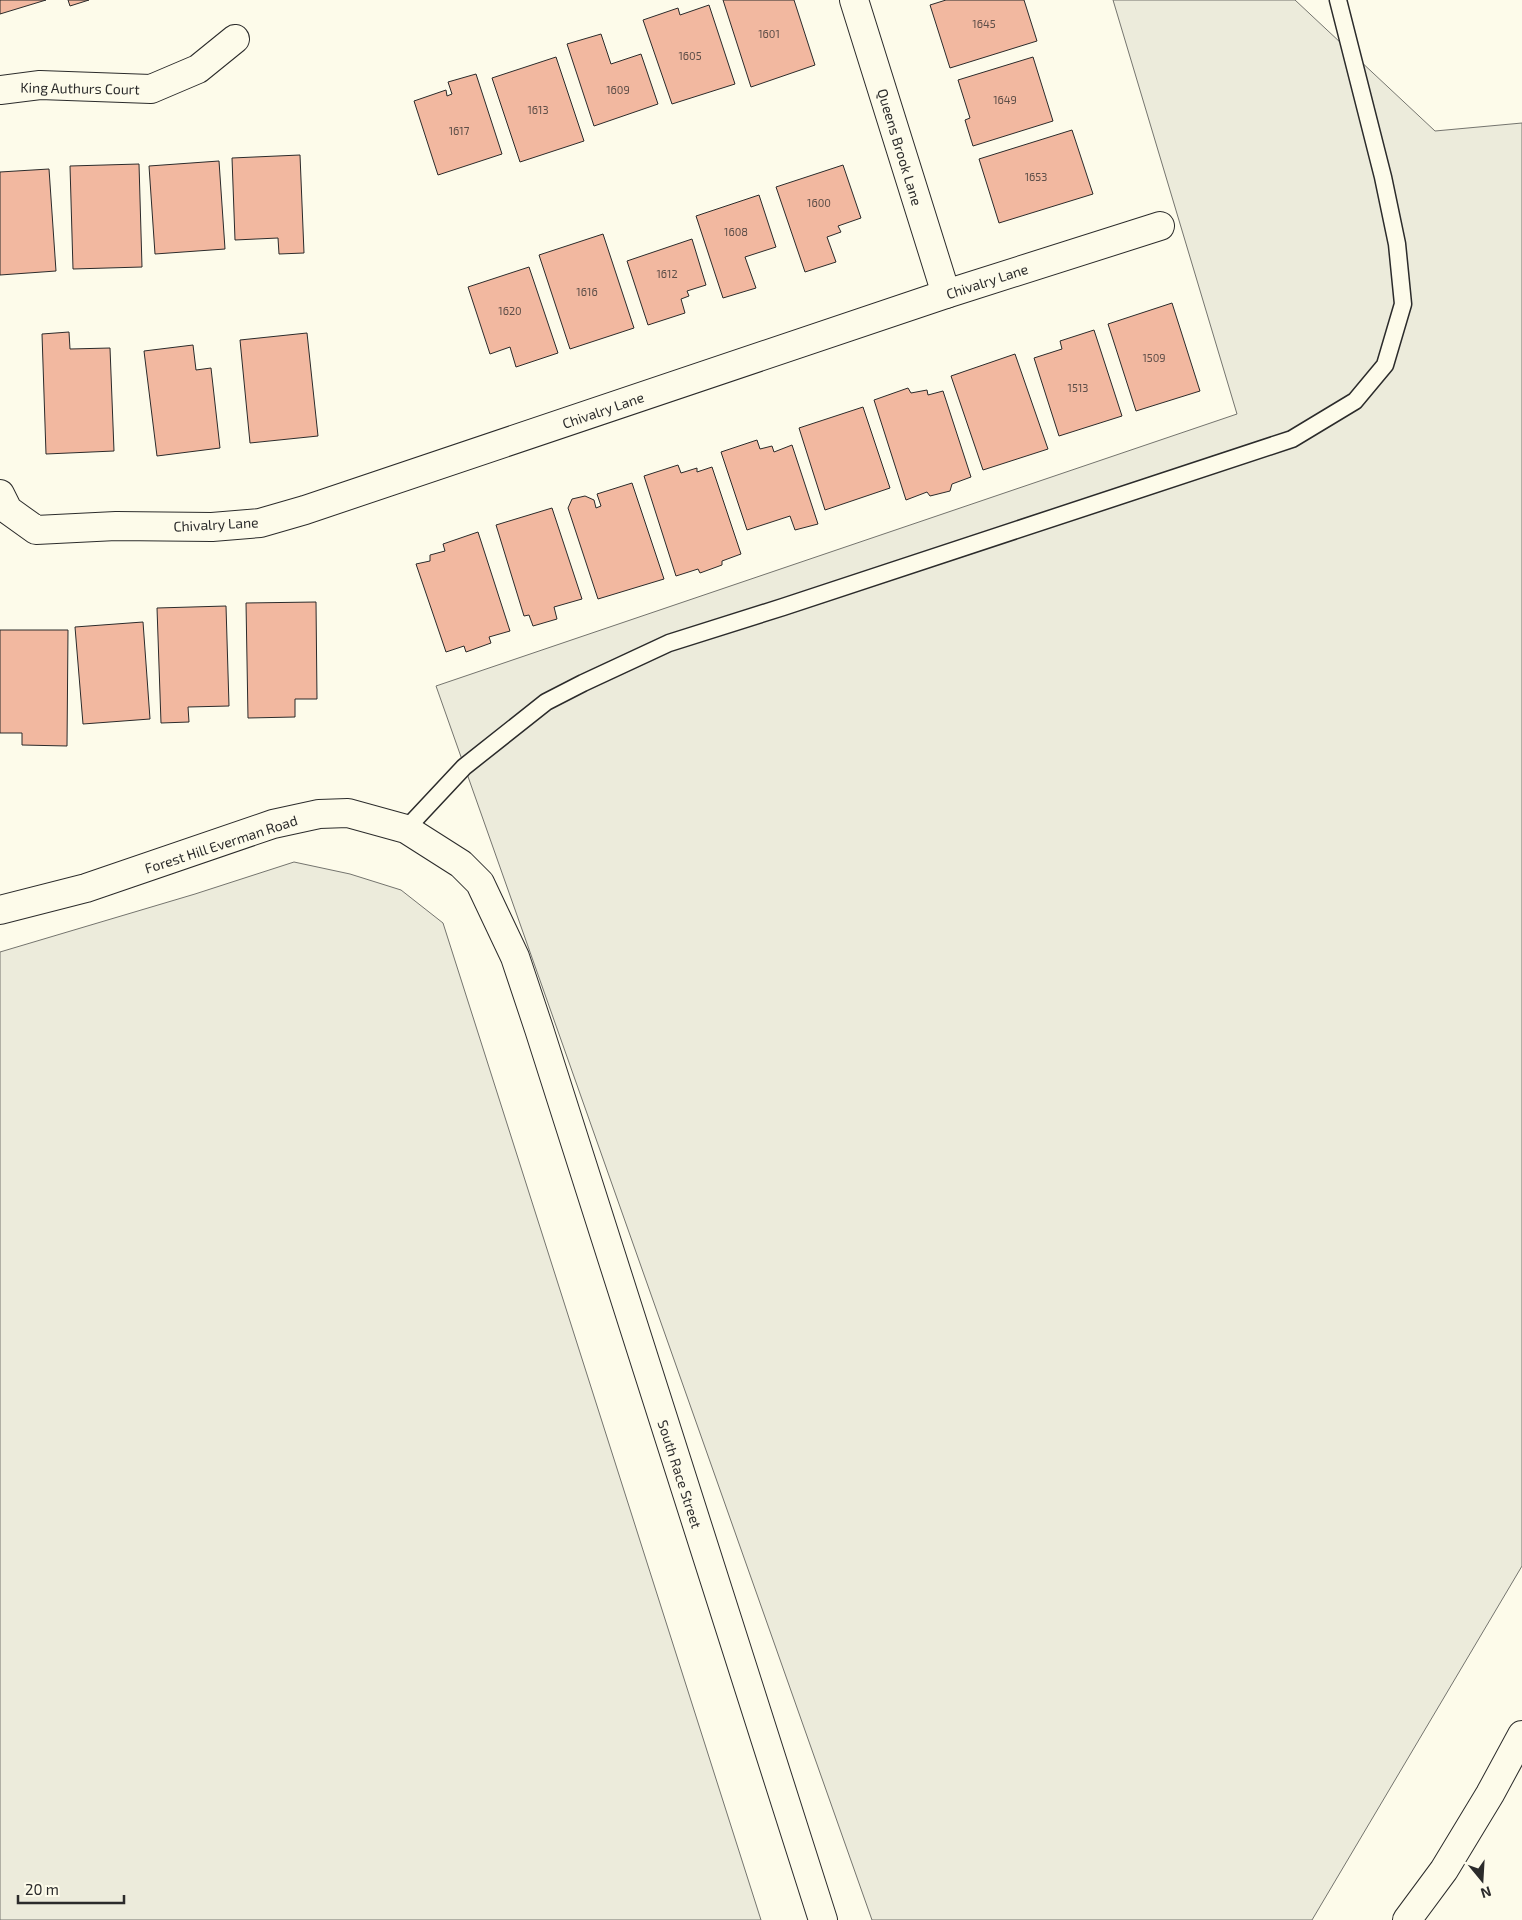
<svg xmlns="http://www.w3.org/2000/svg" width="1522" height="1920" viewBox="0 0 1522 1920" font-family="'Exo 2',sans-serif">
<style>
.green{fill:#ecebdb;stroke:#74746e}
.building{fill:#f2b8a0;stroke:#2b2b2b}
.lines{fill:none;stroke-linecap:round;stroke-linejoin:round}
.service-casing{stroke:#2b2b2b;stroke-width:19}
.minor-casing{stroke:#2b2b2b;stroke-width:30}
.tertiary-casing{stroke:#2b2b2b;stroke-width:30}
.service{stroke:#fdfbea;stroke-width:16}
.minor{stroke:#fdfbea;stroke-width:28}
.tertiary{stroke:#fdfbea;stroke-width:28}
.labels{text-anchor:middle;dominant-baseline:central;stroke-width:4;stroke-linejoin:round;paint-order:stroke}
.number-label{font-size:11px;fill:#5d4e48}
.street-label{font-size:14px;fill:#2b2b2b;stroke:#fdfbea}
</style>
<rect width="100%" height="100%" fill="#fdfbea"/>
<g class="green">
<path d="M1113,0H1295L1435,131L1522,123V1566L1312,1920H872L436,686L1237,414Z"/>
<path d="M294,862L350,874L401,890L443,923L761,1920H0V952L195,894Z"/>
</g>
<g class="building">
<path d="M0,0H46L0,14Z"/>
<path d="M68,0H89L70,6Z"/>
<path d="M723,0H794L815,65L751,87Z"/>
<path d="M946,0H1024L1037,41L950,68L930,5Z"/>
<path d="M709,5L735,84L672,104L643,20L678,8L680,15Z"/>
<path d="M601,34L611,64L641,54L658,104L594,126L567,44Z"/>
<path d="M556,57L584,141L520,162L492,78Z"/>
<path d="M1033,57L1053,121L973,146L965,120L970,118L958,80Z"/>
<path d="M476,74L502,154L438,175L414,101L446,90L447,96L452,94L448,82Z"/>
<path d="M1072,130L1093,194L999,223L979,159Z"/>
<path d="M300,155L304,253L279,254L278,238L235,240L232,158Z"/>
<path d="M219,161L225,249L155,254L149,166Z"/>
<path d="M139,164L142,267L73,269L70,166Z"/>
<path d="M843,165L861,218L838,226L841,232L827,237L836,262L805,272L776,187Z"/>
<path d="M49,169L56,271L0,275V172Z"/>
<path d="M759,195L776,247L745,257L756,288L723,298L696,216Z"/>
<path d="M603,234L634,328L570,349L539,255Z"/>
<path d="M692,239L706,285L687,291L689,296L681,299L685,313L648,325L627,261Z"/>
<path d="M529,267L558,353L516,367L510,347L490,354L468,287Z"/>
<path d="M1172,303L1200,391L1136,411L1108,324Z"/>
<path d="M1094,330L1122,416L1059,436L1034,358L1062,349L1060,341Z"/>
<path d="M69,332L70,349L110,348L114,451L46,454L42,334Z"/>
<path d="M307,333L318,436L250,443L240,340Z"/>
<path d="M193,345L196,370L211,368L220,448L157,456L144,351Z"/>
<path d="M1015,354L1048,449L983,470L951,376Z"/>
<path d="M908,388L911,393L927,390L928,395L943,391L971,477L952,484L950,491L930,496L927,492L906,500L874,400Z"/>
<path d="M863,407L890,488L825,510L799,428Z"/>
<path d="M757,440L760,449L772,446L774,452L792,445L818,524L795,530L790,516L747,530L721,452Z"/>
<path d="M678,465L681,473L697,468V472L712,467L741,554L722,561V565L700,573L698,569L676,576L644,476Z"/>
<path d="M632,483L664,579L598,599L568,508L572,499L585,496L594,500L596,508L601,506L597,494Z"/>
<path d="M552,508L582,599L554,607L557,619L533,626L529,615L524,616L496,525Z"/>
<path d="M478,532L510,631L489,637L491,643L466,652L464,646L446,652L416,564L430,561V555L445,551L443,544Z"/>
<path d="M316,602L317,699H295V717L248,718L246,603Z"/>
<path d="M226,606L229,706L188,707L189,722L161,723L157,608Z"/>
<path d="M143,622L150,719L83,724L75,627Z"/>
<path d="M0,630H68L67,746L22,745V733H0Z"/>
</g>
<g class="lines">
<g class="service-casing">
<path id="service" d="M406,829L464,767L546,702L583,683L669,643L783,607L1292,439L1355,401L1385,365L1403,304L1397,244L1383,177L1338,0"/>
</g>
<g class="minor-casing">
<g id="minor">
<path d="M854,0L946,294"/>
<path d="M0,90L40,85L151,89L198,69L235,39"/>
<path d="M0,494L8,510L36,530L116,526L212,527L260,523L305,510L946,294L1160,226"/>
<path d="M1407,1920L1444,1870L1490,1794L1522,1735"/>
</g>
</g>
<g class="tertiary-casing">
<path id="tertiary" d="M0,910L86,888L273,824L319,814L348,813L406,829L461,864L480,883L515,957L539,1029L823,1920"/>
</g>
<use href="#service" class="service"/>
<use href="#minor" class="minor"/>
<use href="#tertiary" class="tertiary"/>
</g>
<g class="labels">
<g class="number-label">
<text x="984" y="23">1645</text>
<text x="769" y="33">1601</text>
<text x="690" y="55">1605</text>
<text x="618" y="89">1609</text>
<text x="1005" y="99">1649</text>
<text x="538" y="109">1613</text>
<text x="459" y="130">1617</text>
<text x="1036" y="176">1653</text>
<text x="819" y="202">1600</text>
<text x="736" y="231">1608</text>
<text x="667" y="273">1612</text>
<text x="587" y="291">1616</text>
<text x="510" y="310">1620</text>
<text x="1154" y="357">1509</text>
<text x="1078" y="387">1513</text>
</g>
<g class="street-label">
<text transform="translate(80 88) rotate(1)">King Authurs Court</text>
<text transform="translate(900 147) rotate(73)">Queens Brook Lane</text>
<text transform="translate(987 281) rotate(-18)">Chivalry Lane</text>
<text transform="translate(603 410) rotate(-19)">Chivalry Lane</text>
<text transform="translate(216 524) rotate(-3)">Chivalry Lane</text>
<text transform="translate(221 844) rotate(-18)">Forest Hill Everman Road</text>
<text transform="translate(680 1474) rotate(72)">South Race Street</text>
</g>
</g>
<g transform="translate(1482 1880) rotate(162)" stroke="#fdfbea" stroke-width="4" paint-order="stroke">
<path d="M0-4L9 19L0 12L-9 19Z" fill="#2b2b2b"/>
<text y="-8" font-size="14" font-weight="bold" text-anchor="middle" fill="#2b2b2b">N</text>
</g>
<path d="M18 1895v8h106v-8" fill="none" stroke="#2b2b2b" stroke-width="2.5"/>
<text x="25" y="1895" font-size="15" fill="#2b2b2b" stroke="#fdfbea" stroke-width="4" paint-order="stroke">20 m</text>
</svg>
